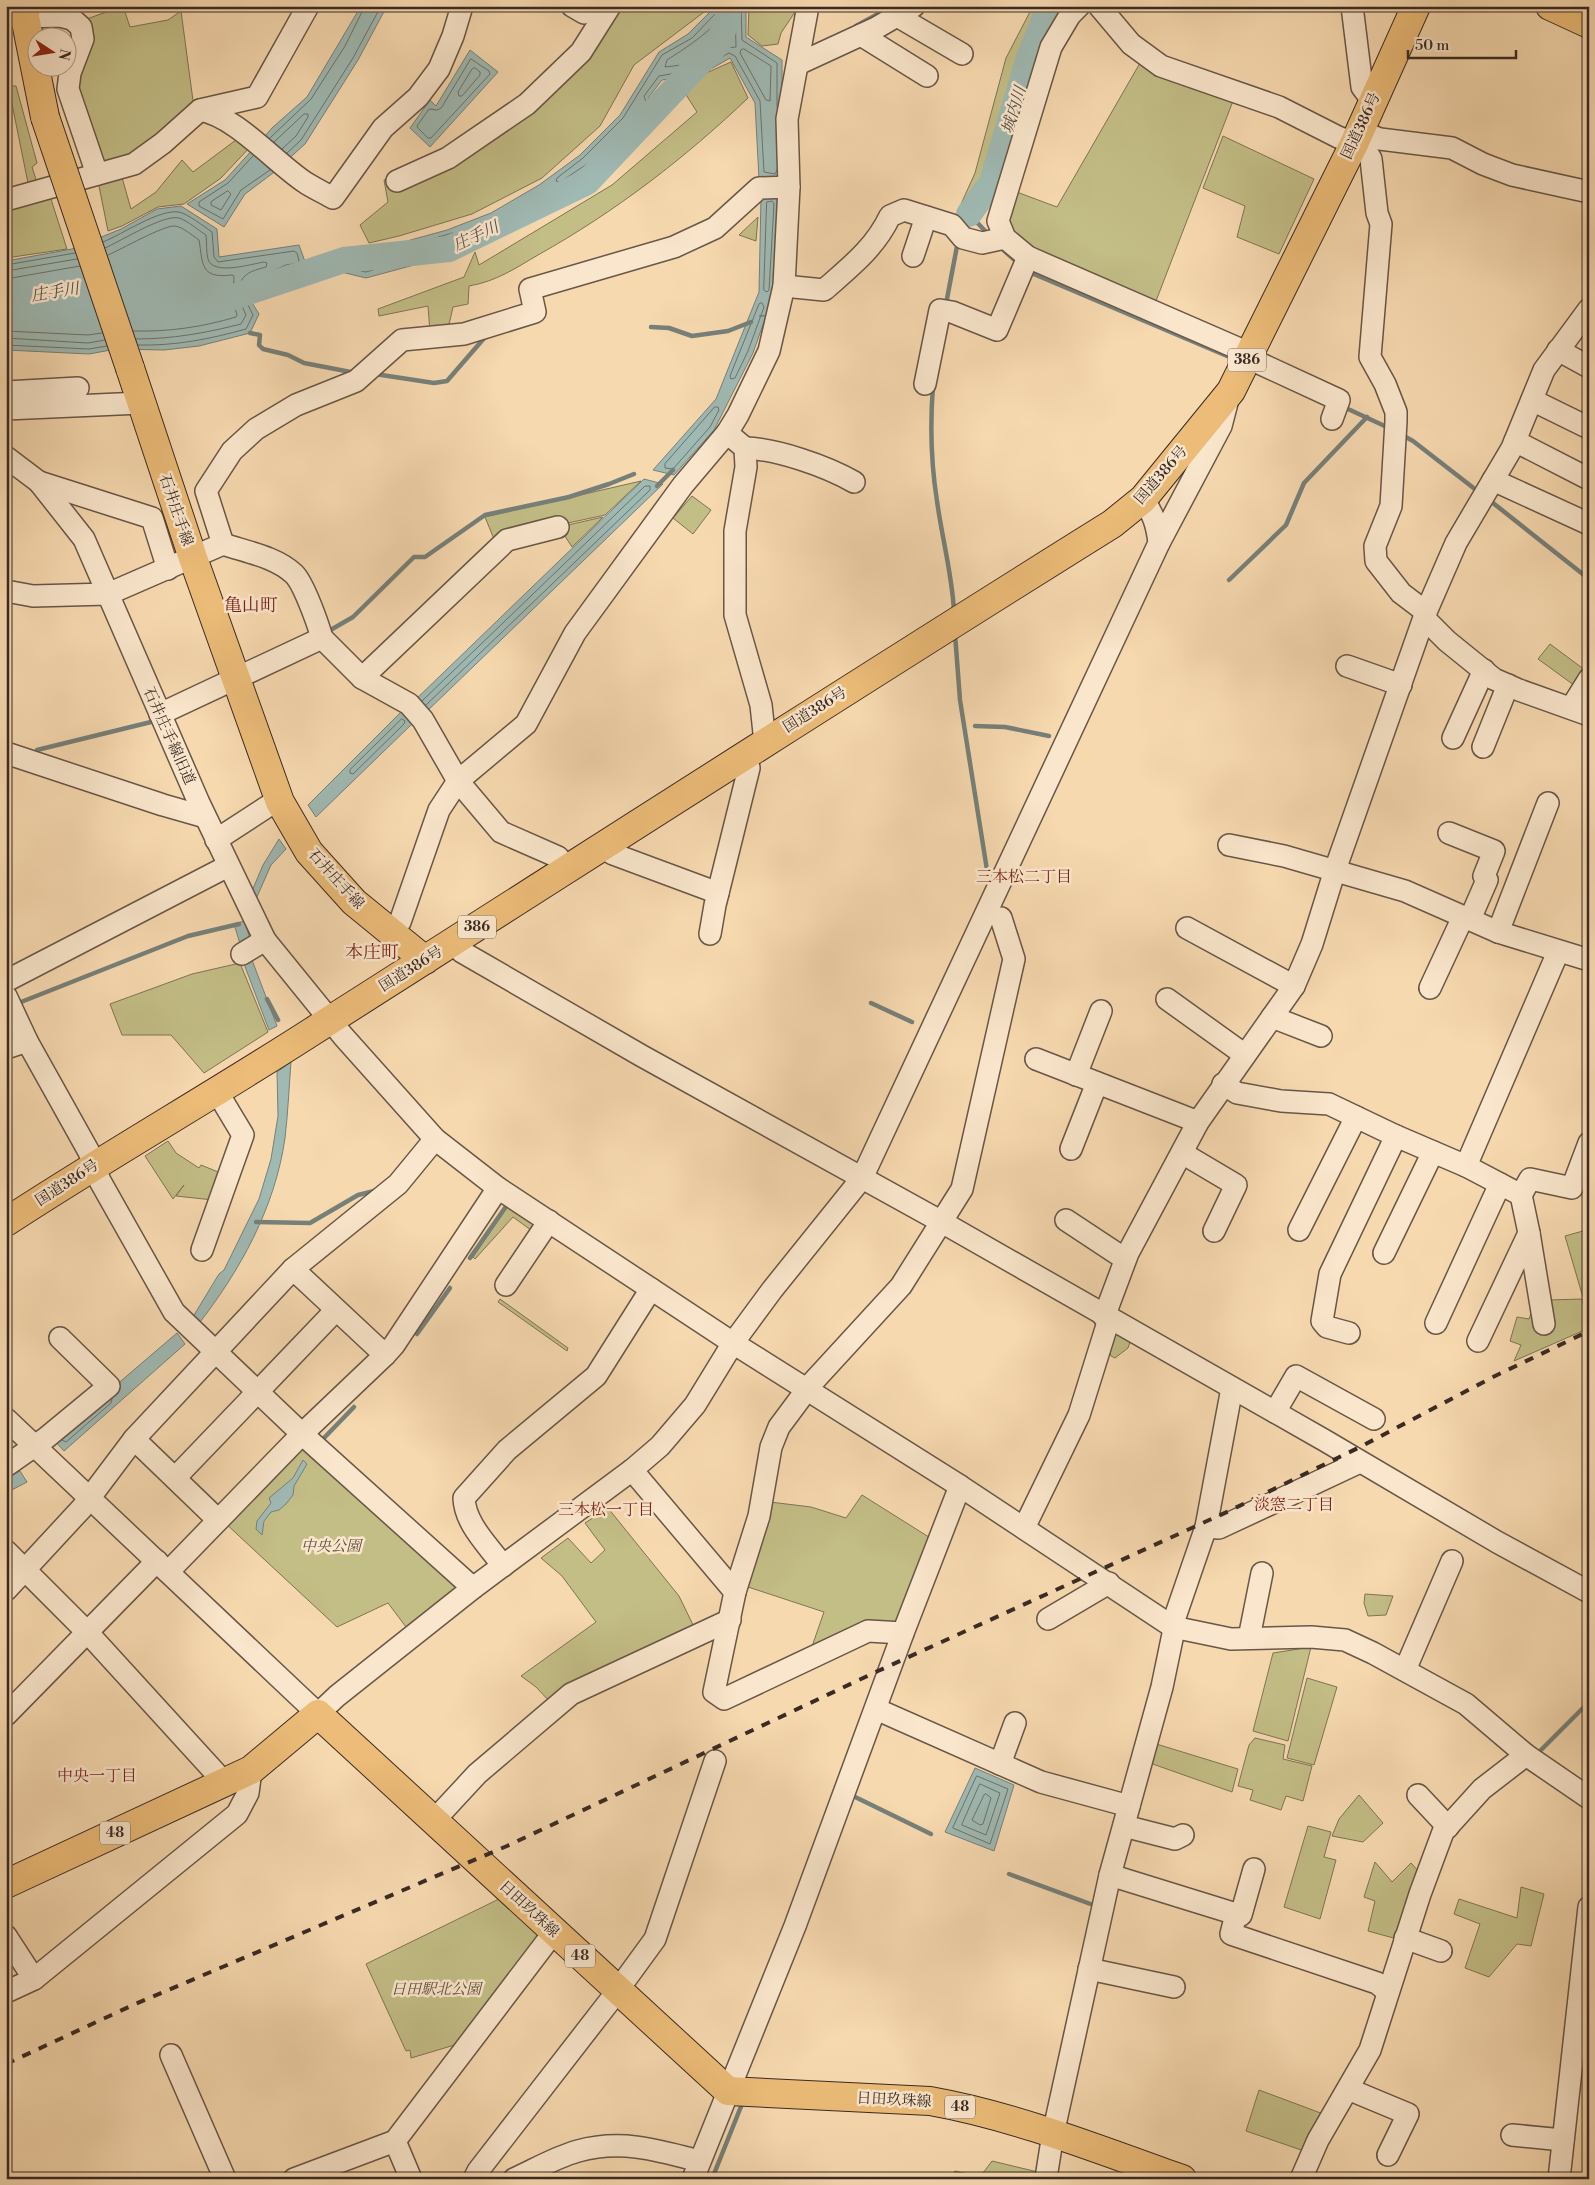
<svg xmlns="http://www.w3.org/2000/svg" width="1595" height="2185" viewBox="0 0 1595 2185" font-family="'Libre Bodoni','Noto Serif JP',serif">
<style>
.green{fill:#c3bd86;stroke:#7e7455}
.water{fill:#9fb9b3;stroke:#76807a}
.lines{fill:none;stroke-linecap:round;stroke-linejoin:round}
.shore{stroke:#6c726c;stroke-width:1}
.stream{stroke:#76807a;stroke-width:4.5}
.river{stroke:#9fb9b3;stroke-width:26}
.minor-casing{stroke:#685647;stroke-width:24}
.major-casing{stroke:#392a24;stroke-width:30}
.highway-casing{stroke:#392a24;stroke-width:30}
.minor{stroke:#fae6cc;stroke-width:21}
.major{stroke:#ecbc78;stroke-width:28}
.highway{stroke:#ecbc78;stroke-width:28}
.rail{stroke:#392a24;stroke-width:4;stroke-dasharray:9 9;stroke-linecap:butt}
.major-bridge-casing{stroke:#392a24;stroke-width:30;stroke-linecap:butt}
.major-bridge{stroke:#ecbc78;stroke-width:28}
.labels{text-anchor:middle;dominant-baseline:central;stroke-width:5;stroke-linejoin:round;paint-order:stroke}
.shield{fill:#fae6cc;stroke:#736256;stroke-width:1}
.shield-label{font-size:14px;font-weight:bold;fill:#392a24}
.street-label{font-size:15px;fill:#392a24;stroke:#fae6cc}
.park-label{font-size:15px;font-style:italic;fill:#5c4f3c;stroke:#fae6cc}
.water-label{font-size:16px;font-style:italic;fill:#524e48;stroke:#fae6cc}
.neighbourhood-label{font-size:16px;fill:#7a1f14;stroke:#fae6cc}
.quarter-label{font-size:18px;fill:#7a1f14;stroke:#fae6cc}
</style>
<rect width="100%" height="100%" fill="#f7d9b0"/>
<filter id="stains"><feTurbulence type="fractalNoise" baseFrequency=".004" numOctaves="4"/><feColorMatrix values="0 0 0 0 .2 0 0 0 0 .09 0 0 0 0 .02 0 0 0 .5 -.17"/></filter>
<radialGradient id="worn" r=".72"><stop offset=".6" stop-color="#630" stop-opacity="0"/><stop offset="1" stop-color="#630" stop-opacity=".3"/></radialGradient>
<g class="green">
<path d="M123,6L130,27L168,20L181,11L194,108L134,160L100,169L74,74L84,20Z"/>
<path d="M602,6H712L634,65L600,126L542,178L472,214L399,236L369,243L360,225L388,202L384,180L448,148L531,94L579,43Z"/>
<path d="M749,6H799L781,33L778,44L762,46L748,35Z"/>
<path d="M1033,6H1051L1046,12L1026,51L983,181L965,205L961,204L975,173L1006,58Z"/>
<path d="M731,62L748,98C685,158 615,212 538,255C514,269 497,281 469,286L468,304L453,307L448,329L430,332L428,306L379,316L378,309L464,277L475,252L479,265L612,185L697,112L683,90L688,81Z"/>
<path d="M1140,63L1233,101L1156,301L1039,254L1010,231L1008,223L1014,191L1057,207Z"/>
<path d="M9,86H16L37,163L32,167L38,186L29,188L11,99H6Z"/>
<path d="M1223,136L1314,179L1279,254L1237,237L1245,206L1203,188Z"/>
<path d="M240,137L252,145L221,178L184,204L158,207L122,226L108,231L98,181L121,174L131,209L156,192L182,160L193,172Z"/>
<path d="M49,193L67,249L6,258V205Z"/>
<path d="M758,217L756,241L739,235Z"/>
<path d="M641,481L605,515L494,539L485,517Z"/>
<path d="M692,496L711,510L693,534L673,518Z"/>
<path d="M603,517L572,547L559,527Z"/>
<path d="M1550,644L1589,673L1578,688L1538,659Z"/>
<path d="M240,963L268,1032L204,1073L171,1035H122L110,1004L192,974Z"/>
<path d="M168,1141L176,1153L199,1168L201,1165L223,1174L213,1200L176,1196L184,1185L173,1199L145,1156Z"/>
<path d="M508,1206L538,1228L535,1233L513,1217L475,1259L473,1257Z"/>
<path d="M1589,1215V1318L1565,1236L1583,1231Z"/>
<path d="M1537,1298L1549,1300L1582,1299L1587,1329L1514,1361L1521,1345L1510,1341L1517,1317L1529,1319Z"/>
<path d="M500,1299L568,1348L567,1351L498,1302Z"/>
<path d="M1114,1332L1126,1336L1130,1342L1128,1348L1115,1358L1111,1356L1109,1351Z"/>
<path d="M302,1443L456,1587L406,1627L388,1603L337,1627L224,1522Z"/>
<path d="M862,1495L932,1539L901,1626L809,1655L824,1612L748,1587L770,1502L811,1507L846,1518Z"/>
<path d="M608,1508L679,1596L696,1631L552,1704L536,1687L521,1676L596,1622L562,1576L541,1558L568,1538L591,1563L605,1550L585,1523Z"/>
<path d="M1365,1594L1393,1596L1386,1615L1368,1616L1364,1603Z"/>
<path d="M1311,1647L1288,1741L1253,1731L1273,1653Z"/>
<path d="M1307,1678L1337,1687L1314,1765L1287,1758Z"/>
<path d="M1255,1738L1285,1745L1283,1759L1312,1766L1303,1801L1286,1796L1281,1810L1250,1800L1253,1790L1238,1786L1249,1745Z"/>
<path d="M1153,1743L1238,1769L1232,1792L1147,1762Z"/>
<path d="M1359,1795L1383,1823L1363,1842L1332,1836L1339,1819Z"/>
<path d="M1308,1826L1331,1832L1324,1857L1336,1860L1320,1919L1284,1907Z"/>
<path d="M1375,1862L1392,1882L1411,1863L1420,1873L1397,1939L1368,1931L1375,1901L1364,1897Z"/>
<path d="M1521,1887L1544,1894L1531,1946L1517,1944L1489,1977L1465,1968L1480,1924L1454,1914L1459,1899L1517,1918Z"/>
<path d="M499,1899L543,1938L458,2044L411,2058L410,2050L406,2051L366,1964Z"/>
<path d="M1259,2090L1326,2115L1307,2152L1246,2131Z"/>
<path d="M992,2161L1042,2173L1041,2179H953L955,2171L980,2177Z"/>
</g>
<g class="water">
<path d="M361,6H387L358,60L305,144L273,173L245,194L224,227L187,204L225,180L273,127L307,97Z"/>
<path d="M716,6H746V37L782,60V173L779,179H759L755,103L730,58L702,74L662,80L648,98L670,104L587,171L545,197L414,265L366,278L333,270L352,253L374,262L407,241L447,230L491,213L539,185L580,155L620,115L659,52L688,34Z"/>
<path d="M470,50L498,72L430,147L410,128L430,100L436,106Z"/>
<path d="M779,195L774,291L766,315L759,316H766L753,353L714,430L674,475L653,470L716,399L759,292L761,197Z"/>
<path d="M181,206L217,229L219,257L299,245L307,267L288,270L252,284L251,301L259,314L250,333L199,346L164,350L116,349L89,354L6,350V261L72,249L121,229L157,209Z"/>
<path d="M644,479L663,484L423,715L412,703Z"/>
<path d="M402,711L413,723L316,817L308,805Z"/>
<path d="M279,839L286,849L271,865L256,899L249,898L263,865Z"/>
<path d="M244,921L251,941L241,947L234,924Z"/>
<path d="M249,952L277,1026L269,1030L241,956Z"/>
<path d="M291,1062C289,1087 288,1113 285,1138C275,1208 240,1271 197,1326L191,1320L219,1274L224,1270L259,1199L271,1159L278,1116L277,1072Z"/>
<path d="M177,1333L185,1344L64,1451L53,1439Z"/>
<path d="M303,1460L307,1464L294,1486L293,1495L286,1504L279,1510L271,1512L264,1521L262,1535L256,1529L257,1521L271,1503L269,1498L293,1478Z"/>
<path d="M20,1471L27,1482L6,1493V1478Z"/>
<path d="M975,1768L1014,1785L994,1851L945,1832Z"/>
</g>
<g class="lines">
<g class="shore">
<path d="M719,6L717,12L692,38L662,55L623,118L583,158L557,178L556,181L560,182L584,166L656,109V105L646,102L644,96L659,76L700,69L729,53L735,56L760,101L764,172L775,174L777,170"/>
<path d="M725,6C724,25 682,50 667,60L665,67L698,63L725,48L736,47L735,6"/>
<path d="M741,6L742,40L777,63V107"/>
<path d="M726,25V39L705,50H702V46L723,26Z"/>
<path d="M744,49L771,66L770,101L766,100L740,53L741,50Z"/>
<path d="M471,59L489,71L490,74L431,138H428L418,128L417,126L429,109L437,110L441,108Z"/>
<path d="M475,68L480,72V75L462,96H459L458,92L472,69Z"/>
<path d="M270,138L311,99L345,46L365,6"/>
<path d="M274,142L304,114H308V117L296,136L282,149"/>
<path d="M287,153L301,140L353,58L381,6"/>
<path d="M253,156L228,183L199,202V206L223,219L241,190L270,170"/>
<path d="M228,191L231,194L221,210L211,205V202Z"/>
<path d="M767,202L772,201L774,204L769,290L767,292L764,290Z"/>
<path d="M453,233L456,235L455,238L412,260L382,268L379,267L380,264L409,246Z"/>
<path d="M103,242C123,234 159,209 179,212C186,213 205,227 212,232L214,257L218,262L294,251L297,253L299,261L298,263L286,265L248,282L246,301L253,315L246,329C210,339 175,346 138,345"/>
<path d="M105,248C121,241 164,214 179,218C188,221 198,230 206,235C207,243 206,252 208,259C213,276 251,264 264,262L267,263L266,267C259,269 249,271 244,277C235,286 241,305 246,315L241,324C206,333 172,339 136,339"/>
<path d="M108,255C122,249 164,225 175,226C183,227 193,236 199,240C203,264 200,279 232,275L234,276L233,301L237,315L236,317C202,327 169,332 133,331"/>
<path d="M352,259L372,266L373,270L366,272L347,268L346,264Z"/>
<path d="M6,265L75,253"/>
<path d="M6,271L77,259"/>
<path d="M6,279L80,266"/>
<path d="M762,303L764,307L748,351L735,378L731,379L730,376L759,304Z"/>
<path d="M6,331L88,335L102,333"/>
<path d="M6,338L88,343L105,340"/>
<path d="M6,345L89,349L107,346"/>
<path d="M715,407H718L719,410L710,427L673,469L665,468V464Z"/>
<path d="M422,701L645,486H650V490L426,705"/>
<path d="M402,719L405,721L404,724L353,774L350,773V770Z"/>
<path d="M62,1440L66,1442L111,1403L112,1399"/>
<path d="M977,1776L1008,1789L990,1844L953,1828Z"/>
<path d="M980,1784L1000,1793L986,1835L962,1825Z"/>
<path d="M986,1794L991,1798L983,1824L980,1825L972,1820L984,1795Z"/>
</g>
<g class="stream">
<path d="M856,26L887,9"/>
<path d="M962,229L969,214L989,235"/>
<path d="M999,246L1019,264"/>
<path d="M1029,272L1227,356"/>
<path d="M946,304L958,241"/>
<path d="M651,327L669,328L692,336L728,331L751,322"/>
<path d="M250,333L260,335L259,345L263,349L288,355L304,363L356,373"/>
<path d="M375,374L434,383L447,381L486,336"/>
<path d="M933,386C930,424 931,463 937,501C942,538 952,574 954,611"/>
<path d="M1348,409L1389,428"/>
<path d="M1402,435L1413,441L1480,493"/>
<path d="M657,486L673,470"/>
<path d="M1488,499L1589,579"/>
<path d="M1229,580L1286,525L1304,483L1367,417"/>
<path d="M327,632L353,617L414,557H425L485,515L569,497L609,484L634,474"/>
<path d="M955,634L960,700L987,870"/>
<path d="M975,726L1005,727L1049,736"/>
<path d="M37,750L151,722"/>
<path d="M267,999L278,1020"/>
<path d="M871,1003L912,1022"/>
<path d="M16,1004L188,936L239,924"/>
<path d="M256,1222L310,1223L358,1195L378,1190"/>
<path d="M470,1258L507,1205"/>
<path d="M417,1334L450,1288"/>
<path d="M323,1439L354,1407"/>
<path d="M1536,1755L1589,1702"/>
<path d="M849,1794L931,1834"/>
<path d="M1009,1874L1096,1906"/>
<path d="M712,2179L742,2104"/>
</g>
<g class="river">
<path d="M969,214L992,182L1029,58L1044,21L1059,6"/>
<path d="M217,297L230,298L344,260L449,249L587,182L719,42L728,16V6"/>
</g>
<g class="minor-casing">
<g id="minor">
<path d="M572,6L584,13L590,6"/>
<path d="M1079,6L1070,15L1051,47L998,221L1005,238L1028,257L1251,354"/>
<path d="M1099,6L1131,44L1161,66L1279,107L1338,137L1364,147"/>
<path d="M1352,6L1362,87L1368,95L1374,99"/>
<path d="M6,15L25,17L60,16L72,19L81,27L83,39L70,73L68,89L97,174"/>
<path d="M897,16L962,54"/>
<path d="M861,35L927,76"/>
<path d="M798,64L876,28L914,6"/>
<path d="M200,110L257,97L308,6"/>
<path d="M397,181L448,158L527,104L581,52L610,6"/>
<path d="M6,200L134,164L163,143L200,110C237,117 274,162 306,183C314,188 324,193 333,198L383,128L418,97L439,69L453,36L462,6"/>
<path d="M913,256L926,217"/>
<path d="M784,286L824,290C850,267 875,248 890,216L904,210L952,225L963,238L982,243L1005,238"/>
<path d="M1558,350L1589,367"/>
<path d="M1261,364L1339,400L1332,419"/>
<path d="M925,384L940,310L952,312L997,330L1028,257"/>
<path d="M6,392L78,388"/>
<path d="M1532,400L1589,428"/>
<path d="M6,409L141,403"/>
<path d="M727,433L745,448L746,467L735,531V615L761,705L765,742"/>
<path d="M1515,441L1589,479"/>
<path d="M745,448C777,449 826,466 854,482"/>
<path d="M6,457L39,482L84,539L199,803L265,940L343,1036L435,1139L498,1188L733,1343L960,1486L1173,1627L1231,1639L1311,1637L1345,1640L1373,1653L1466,1704L1526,1755L1589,1798"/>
<path d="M1493,480L1589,524"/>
<path d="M39,482L152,518L168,569"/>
<path d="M1159,543L1221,426L1228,399"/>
<path d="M223,544C247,552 276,557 294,574C304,584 318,624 322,638"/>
<path d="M6,591L33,596L108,594L223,544L206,491L232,451L256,429L296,405L356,381L402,340L464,334L535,312L530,289L674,247L715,228L759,188L789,187"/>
<path d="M1426,612L1401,593L1376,561L1375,546L1391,506L1396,421V412L1385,384L1370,357L1381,224L1377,213L1371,159L1364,147L1359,131L1380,139L1452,148L1483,164L1512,175L1589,192"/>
<path d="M1424,618L1447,641L1494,679L1519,690L1589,715"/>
<path d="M1347,666L1401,685"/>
<path d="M362,678L507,540L558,527"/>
<path d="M1571,708L1589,679"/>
<path d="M160,714L322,638L362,678L409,704L423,720L458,781L501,832L558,857L569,869"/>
<path d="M1453,738L1484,670"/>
<path d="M1483,747L1508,685"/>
<path d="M6,753L163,805L205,817"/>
<path d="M1449,833L1494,851L1484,876L1487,880L1470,919"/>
<path d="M216,840L279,799"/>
<path d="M1229,845L1284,856L1405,891L1498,932L1589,960"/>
<path d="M603,848L613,854L718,893"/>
<path d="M400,922L439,810L458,781L526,724L575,633L683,485L727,433L738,415L769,351L784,286L789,187L787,119L808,6"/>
<path d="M1187,928L1294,986"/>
<path d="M1498,932L1548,803"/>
<path d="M710,934L715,905L749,768L746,755"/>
<path d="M452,943L462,952L642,1056L940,1221L1324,1440L1497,1542L1589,1592"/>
<path d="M242,954L265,940"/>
<path d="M6,981L228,866"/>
<path d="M1430,988L1463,917"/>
<path d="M6,996L27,1041L89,1152L100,1181L174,1312L302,1434L473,1588"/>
<path d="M1167,999L1245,1055"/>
<path d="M1272,1017L1321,1036"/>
<path d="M6,1048L27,1041"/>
<path d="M1036,1059L1198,1122"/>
<path d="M1076,1075L1101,1011"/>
<path d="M1223,1084L1237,1093L1281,1101L1329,1104L1396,1136L1466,1166L1521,1195L1529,1233L1478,1341"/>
<path d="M1071,1149L1097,1083"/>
<path d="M1182,1153L1236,1185L1214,1231"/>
<path d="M1466,1166L1558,952"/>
<path d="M1521,1195L1530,1179L1572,1188L1589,1143"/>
<path d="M1066,1220L1125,1259"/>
<path d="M1299,1230L1356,1117"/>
<path d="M1529,1233L1544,1324"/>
<path d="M202,1250L243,1135L216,1090"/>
<path d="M1384,1253L1433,1152"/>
<path d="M293,1269L385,1355"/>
<path d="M506,1285L549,1221"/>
<path d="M1104,1317L1128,1253L1198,1122L1294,986L1312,944L1335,870L1426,612L1456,543L1512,448L1544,370L1589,309"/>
<path d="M1436,1323L1500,1184"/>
<path d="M1349,1333L1327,1327L1322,1321L1330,1274L1396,1136"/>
<path d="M1275,1412L1296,1376L1374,1419"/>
<path d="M6,1419L318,1714L337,1696L473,1588L632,1470L660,1446L695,1405L733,1343L772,1290L862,1178L1159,543C1157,525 1153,513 1143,499"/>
<path d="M134,1439L218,1520"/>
<path d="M6,1466L46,1438L109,1386L60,1338"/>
<path d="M632,1470L735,1592"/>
<path d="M175,1478L336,1310"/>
<path d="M1206,1527L1219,1528L1360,1462"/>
<path d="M1024,1528L1079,1415L1109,1319"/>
<path d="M6,1551L88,1633L224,1782"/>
<path d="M503,1566C488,1545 465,1524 464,1498L507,1450L596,1376L651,1289"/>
<path d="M168,1572L302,1434L385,1355L394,1345L498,1188"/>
<path d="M6,1590L82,1508L134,1439L293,1269L398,1184L435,1139"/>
<path d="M1048,1619L1109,1583"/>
<path d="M903,1633L868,1631L724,1699L714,1692L735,1592L759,1516L771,1447L779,1427L811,1384L901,1286L962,1189L1014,959L1001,918"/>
<path d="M1249,1638L1262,1573"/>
<path d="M1405,1670L1452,1561"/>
<path d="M876,1709L1041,1782L1129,1806"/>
<path d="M6,1715L157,1561"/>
<path d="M1000,1764L1015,1723"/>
<path d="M1418,1795L1448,1827"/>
<path d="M440,1814L477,1774L571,1694L730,1620"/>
<path d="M1124,1826L1175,1839L1183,1835"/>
<path d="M1110,1875L1236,1914L1231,1934L1377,1983L1388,1992"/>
<path d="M1236,1914L1241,1915L1254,1869"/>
<path d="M6,1936L34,1979"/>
<path d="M1405,1938L1441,1951"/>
<path d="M1089,1969L1174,1987"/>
<path d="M6,1992L34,1979L237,1814L248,1793L251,1770"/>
<path d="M171,2055L225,2179"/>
<path d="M1348,2089L1408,2114L1388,2155"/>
<path d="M1512,2135L1563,2140"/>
<path d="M395,2141L411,2179"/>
<path d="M1046,2178L1053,2134L1110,1875L1162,1687L1173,1634L1174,1620L1206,1527L1232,1388"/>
<path d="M294,2179L395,2141L554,1932"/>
<path d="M474,2179L478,2171L612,1998L655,1939L715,1761"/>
<path d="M514,2179C534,2170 556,2157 578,2151C621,2139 658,2150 699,2161"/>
<path d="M693,2179L795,1926L903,1633L960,1486"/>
<path d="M1301,2179L1318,2140L1370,2050L1420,1894L1443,1832L1482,1789L1526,1755"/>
<path d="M1559,2179L1589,1907"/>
</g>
</g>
<g class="major-casing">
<g id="major">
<path d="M25,6V17L45,117"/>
<path d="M130,368L193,558L280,802L309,852L354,902L425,960"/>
<path d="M6,1884L251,1770L318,1714L728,2091L930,2101C1015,2116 1100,2150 1182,2179"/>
</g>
</g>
<g class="highway-casing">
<g id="highway">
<path d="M1550,6L1589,24"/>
<path d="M6,1222C107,1156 212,1096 313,1031C579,862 844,691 1112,524L1143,499L1231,391L1354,144L1416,6"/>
</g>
</g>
<use href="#minor" class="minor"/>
<use href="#major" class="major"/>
<use href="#highway" class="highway"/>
<path class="rail" d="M6,2064L133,2005L507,1846L878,1671L1229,1511L1362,1446L1493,1377L1589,1331"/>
<g class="major-bridge-casing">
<path id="major-bridge" d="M45,117L130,368"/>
</g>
<use href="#major-bridge" class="major-bridge"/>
</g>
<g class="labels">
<g class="shield">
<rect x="1228" y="348.5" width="38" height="23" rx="4"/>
<rect x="458" y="915.5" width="38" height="23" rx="4"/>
<rect x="100" y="1821.5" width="30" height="23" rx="4"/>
<rect x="565" y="1944.5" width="30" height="23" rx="4"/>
<rect x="945" y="2095.5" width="30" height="23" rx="4"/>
</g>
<g class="shield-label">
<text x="1247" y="360">386</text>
<text x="477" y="927">386</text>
<text x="115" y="1833">48</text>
<text x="580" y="1956">48</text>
<text x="960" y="2107">48</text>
</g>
<g class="street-label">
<text transform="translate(1361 126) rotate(-65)">国道386号</text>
<text transform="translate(1161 475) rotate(-49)">国道386号</text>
<text transform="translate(176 510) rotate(71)">石井庄手線</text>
<text transform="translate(815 710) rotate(-32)">国道386号</text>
<text transform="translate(169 736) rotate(66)">石井庄手線旧道</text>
<text transform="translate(336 879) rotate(48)">石井庄手線</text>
<text transform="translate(411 969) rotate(-32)">国道386号</text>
<text transform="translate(67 1183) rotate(-33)">国道386号</text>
<text transform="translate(529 1909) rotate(43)">日田玖珠線</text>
<text transform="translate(894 2100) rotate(3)">日田玖珠線</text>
</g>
<g class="park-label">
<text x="331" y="1546">中央公園</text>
<text x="436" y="1989">日田駅北公園</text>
</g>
<g class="water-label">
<text transform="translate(1014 110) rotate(-73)">城内川</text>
<text transform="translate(476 236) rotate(-25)">庄手川</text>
<text transform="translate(55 292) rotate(-9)">庄手川</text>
</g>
<g class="neighbourhood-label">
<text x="1024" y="877">三本松二丁目</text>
<text x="1294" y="1505">淡窓二丁目</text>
<text x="606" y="1510">三本松一丁目</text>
<text x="97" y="1776">中央一丁目</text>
</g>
<g class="quarter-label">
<text x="251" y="605">亀山町</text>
<text x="372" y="952">本庄町</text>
</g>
</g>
<rect width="1595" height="2185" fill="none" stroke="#f7d9b0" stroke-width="25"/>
<rect x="8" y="8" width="1580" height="2170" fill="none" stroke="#392a24" stroke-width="2.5"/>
<rect x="12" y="12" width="1570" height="2160" fill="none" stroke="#392a24"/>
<g transform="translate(52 52) rotate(102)"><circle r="24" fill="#fae6cc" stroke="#ad9b89"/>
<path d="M0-4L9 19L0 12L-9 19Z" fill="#8f2418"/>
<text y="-8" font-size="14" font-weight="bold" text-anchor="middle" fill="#392a24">N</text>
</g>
<path d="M1408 50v8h108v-8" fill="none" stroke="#392a24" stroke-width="2.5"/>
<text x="1415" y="50" font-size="15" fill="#392a24" stroke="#fae6cc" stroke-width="4" paint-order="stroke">50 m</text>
<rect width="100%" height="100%" filter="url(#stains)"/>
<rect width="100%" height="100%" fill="url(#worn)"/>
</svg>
